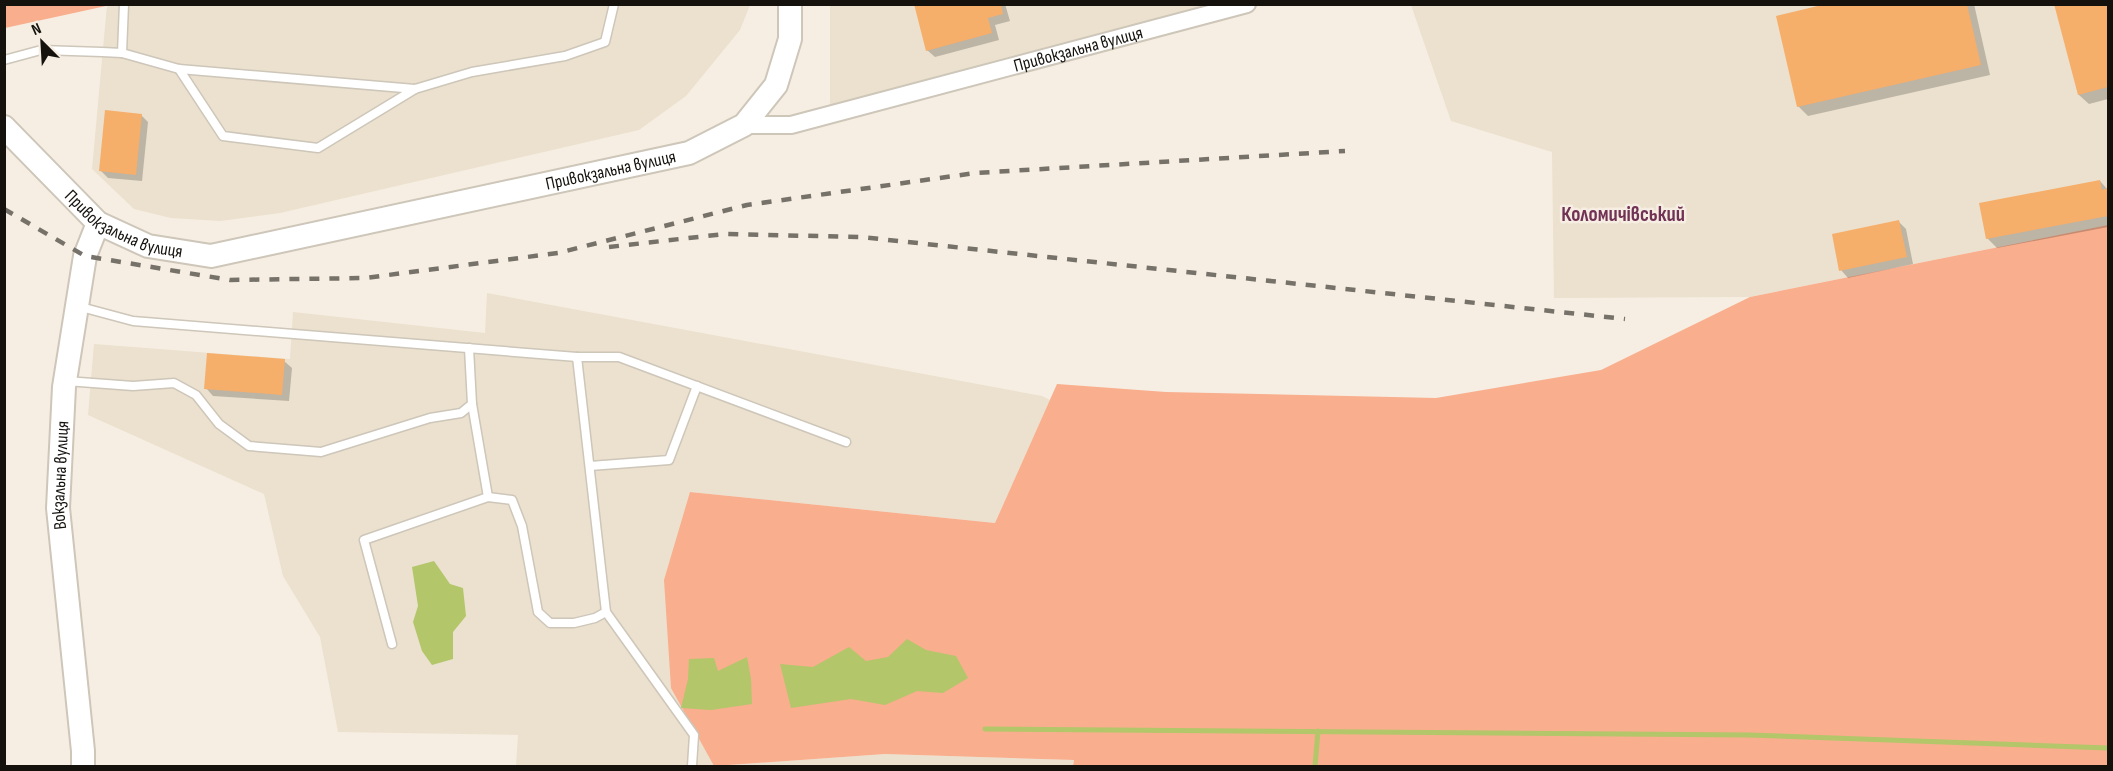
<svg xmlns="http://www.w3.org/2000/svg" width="2113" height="771" viewBox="0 0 2113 771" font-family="'Sofia Sans Condensed',sans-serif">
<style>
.built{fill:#ece1ce}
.green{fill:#f9ae8d}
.water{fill:#b3c66a}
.shadow{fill:#0003}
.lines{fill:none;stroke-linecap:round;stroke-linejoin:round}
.stream{stroke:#b3c66a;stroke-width:5}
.building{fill:#f6ae6b}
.service-casing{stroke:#cdc6b9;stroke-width:11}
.minor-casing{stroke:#cdc6b9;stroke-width:20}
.secondary-casing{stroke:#cdc6b9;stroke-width:26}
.service{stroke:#fff;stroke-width:8}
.minor{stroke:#fff;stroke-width:16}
.secondary{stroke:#fff;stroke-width:22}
.rail{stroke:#767169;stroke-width:4.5;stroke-dasharray:10 10;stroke-linecap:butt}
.labels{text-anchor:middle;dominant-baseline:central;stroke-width:5;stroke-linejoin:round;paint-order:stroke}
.street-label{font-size:18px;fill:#15120e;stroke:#f6eee2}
.quarter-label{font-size:21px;font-weight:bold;fill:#713255;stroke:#f6eee2}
</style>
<rect width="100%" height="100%" fill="#f6eee2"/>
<g class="built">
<path d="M107,5H750L740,30L686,96L639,130L280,213L220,221L171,218L134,209L92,169Z"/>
<path d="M830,5H1247L830,114Z"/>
<path d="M1411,5H2108V225L1750,297L1554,298L1552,152L1451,121Z"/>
<path d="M487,293L1042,396L1050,400L995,523L690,492L714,766L885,754L1074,760L1073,766H516L518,735L338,732L320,637L283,576L264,494L88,415L94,344L290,359L293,312L485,333Z"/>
</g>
<g class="green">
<path d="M4,5L5,4L107,5L106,6L5,28Z"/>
<path d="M2108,225V766H1073L1074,760L885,754L714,766L671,688L664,580L690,492L995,523L1057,384L1166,392L1436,398L1601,370L1750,297Z"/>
</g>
<g class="water">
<path d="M434,561L450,584L463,588L466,616L453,632V659L432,665L422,651L413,622L418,606L412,567Z"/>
<path d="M907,639L926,650L956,656L968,678L943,693L917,691L885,705L851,699L791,708L780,664L813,667L849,647L866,661L888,657Z"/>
<path d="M747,657L751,679L752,704L711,710L681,708L688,679L689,659L714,658L718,671Z"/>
</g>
<g class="shadow">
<path d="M917,4H1005L1010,21L995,25L999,40L935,57L927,50Z"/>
<path d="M1832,4H1974L1990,75L1808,116L1798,106Z"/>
<path d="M2056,4H2108V99L2089,104L2079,95Z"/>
<path d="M141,115L148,122L142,181L108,178L100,170Z"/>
<path d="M2100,181L2108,190V227L1997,248L1987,238Z"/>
<path d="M1899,222L1906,229L1913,264L1848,278L1841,270Z"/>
<path d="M284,361L292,368L289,401L213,396L206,388Z"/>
</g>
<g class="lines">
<g class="stream">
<path d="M985,729L1749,735L2108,748"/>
<path d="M1315,766L1318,731"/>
</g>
</g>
<g class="building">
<path d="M914,4H1001L1003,14L988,18L992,33L926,51Z"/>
<path d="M1826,4H1967L1981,65L1797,107L1776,16Z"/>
<path d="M2054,4H2108V87L2078,95Z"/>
<path d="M105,110L142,114L136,175L99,171Z"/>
<path d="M2100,180L2102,190L2108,188V216L1986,239L1979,203Z"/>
<path d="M1899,220L1907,257L1839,271L1832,234Z"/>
<path d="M207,353L285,359L282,395L204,389Z"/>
</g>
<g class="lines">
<g class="service-casing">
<g id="service">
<path d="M122,53L124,4"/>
<path d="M4,60L41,50L102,52L122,53L179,69L415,89L472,72L565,56L605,42L614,4"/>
<path d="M179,69L223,136L318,148L415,89"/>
<path d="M77,306L133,321L577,357H619L846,442"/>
<path d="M577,357L606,612L694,735L692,766"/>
<path d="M66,381L133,386L174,383L196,395L219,424L249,446L321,452L430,418L461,413L472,404L469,348"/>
<path d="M472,404L488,497"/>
<path d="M590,466L669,460L697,386"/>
<path d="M392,644L364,540L488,497L512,500L522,526L538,612L550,623H574L595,618L606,612"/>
</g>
</g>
<g class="minor-casing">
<g id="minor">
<path id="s1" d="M744,125H791L1247,4"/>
</g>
</g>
<g class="secondary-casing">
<g id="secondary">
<path id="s2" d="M4,127L98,223L148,246L211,256L689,153L744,125L776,85L790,39V4"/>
<path id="s3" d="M83,766V751L58,508L64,387L85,256L98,223"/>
</g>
</g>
<use href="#service" class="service"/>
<use href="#minor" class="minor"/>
<use href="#secondary" class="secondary"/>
<g class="rail">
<path d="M4,209L85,256L230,280L365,278L558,253L747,205L975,173L1345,151"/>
<path d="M609,247L724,234L861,237L1625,319"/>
</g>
</g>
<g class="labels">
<g class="street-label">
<text stroke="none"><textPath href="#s1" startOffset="344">Привокзальна вулиця</textPath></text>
<text stroke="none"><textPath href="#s2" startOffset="662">Привокзальна вулиця</textPath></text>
<text stroke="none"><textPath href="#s2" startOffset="158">Привокзальна вулиця</textPath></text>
<text stroke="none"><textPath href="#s3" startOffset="292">Вокзальна вулиця</textPath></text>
</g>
<g class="quarter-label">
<text x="1623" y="214">Коломичівський</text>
</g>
</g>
<rect width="2113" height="771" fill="none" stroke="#15120e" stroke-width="12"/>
<g transform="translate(42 42) rotate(336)" stroke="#f6eee2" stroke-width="4.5" paint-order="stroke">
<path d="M0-4.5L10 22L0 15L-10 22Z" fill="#15120e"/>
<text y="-9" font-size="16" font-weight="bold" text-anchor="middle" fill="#15120e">N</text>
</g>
</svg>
